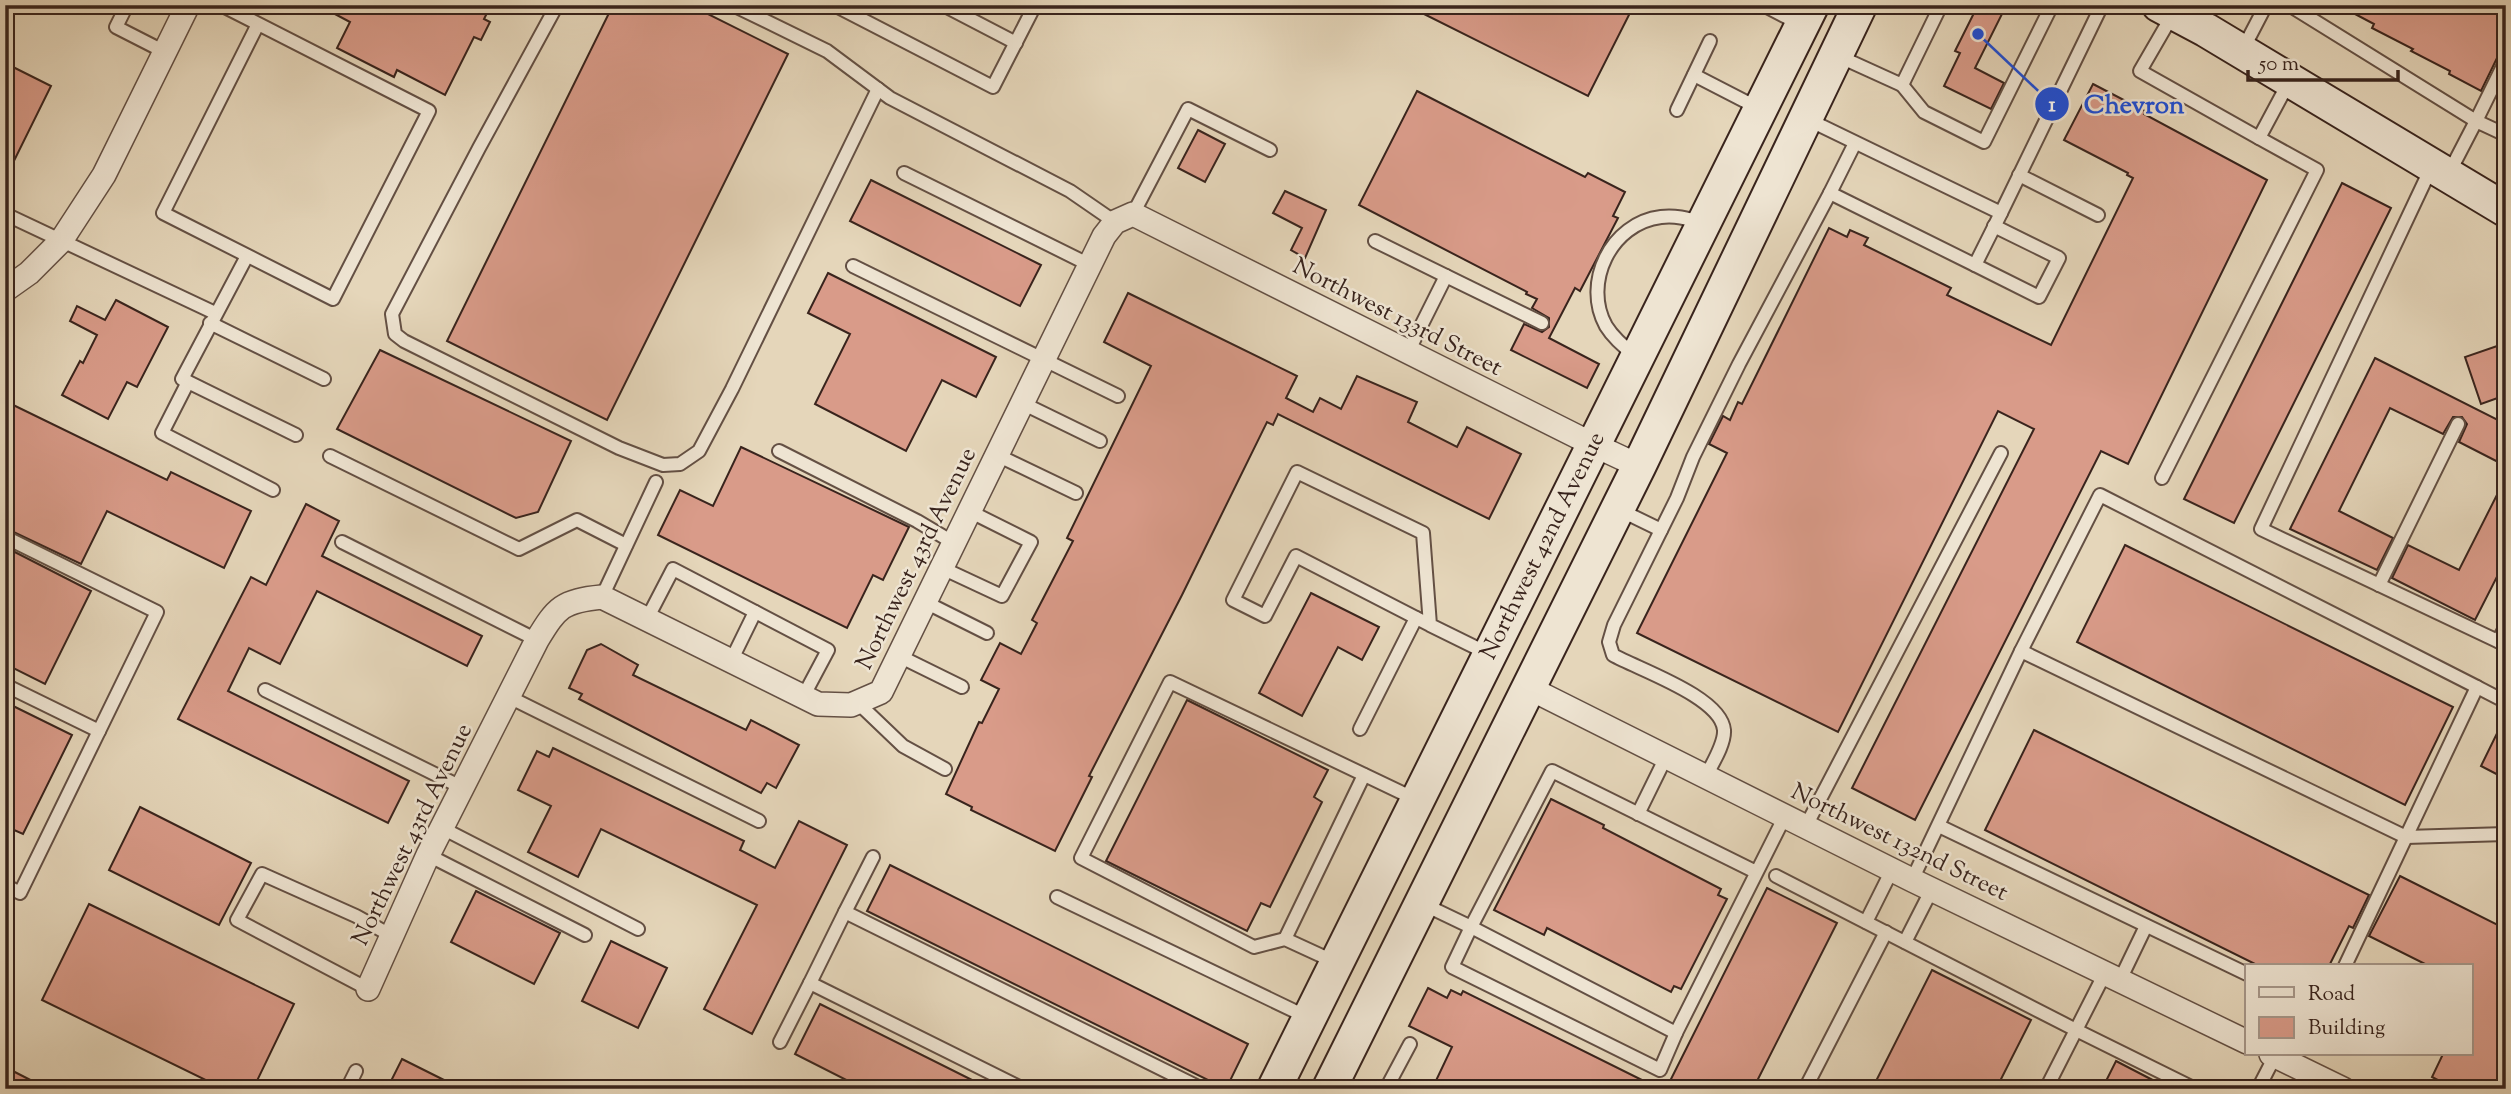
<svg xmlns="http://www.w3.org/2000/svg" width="2511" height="1094" viewBox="0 0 2511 1094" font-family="'Sorts Mill Goudy',serif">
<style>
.building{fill:#d99b89;stroke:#39241d;stroke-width:2}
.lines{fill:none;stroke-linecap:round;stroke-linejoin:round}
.lane-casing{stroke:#645044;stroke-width:16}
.street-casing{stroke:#645044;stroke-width:26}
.secondary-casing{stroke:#39241d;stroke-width:37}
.lane{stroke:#eee4d2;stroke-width:12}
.street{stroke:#eee4d2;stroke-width:23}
.secondary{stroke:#eee4d2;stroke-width:33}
.labels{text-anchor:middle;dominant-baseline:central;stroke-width:5;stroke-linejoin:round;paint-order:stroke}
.street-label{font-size:24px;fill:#39241d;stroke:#eee4d2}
.leader{fill:none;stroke:#1d4ed8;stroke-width:2.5}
.callout-dot{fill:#1d4ed8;stroke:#eee4d2;stroke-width:2.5}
.mark-label{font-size:21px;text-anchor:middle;font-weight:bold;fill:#fff}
.callout-label{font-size:26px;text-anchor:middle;font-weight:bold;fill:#1d4ed8;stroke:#eee4d2;stroke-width:5;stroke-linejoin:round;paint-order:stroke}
</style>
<rect width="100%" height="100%" fill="#e5d6ba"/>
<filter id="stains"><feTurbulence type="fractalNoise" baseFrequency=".00286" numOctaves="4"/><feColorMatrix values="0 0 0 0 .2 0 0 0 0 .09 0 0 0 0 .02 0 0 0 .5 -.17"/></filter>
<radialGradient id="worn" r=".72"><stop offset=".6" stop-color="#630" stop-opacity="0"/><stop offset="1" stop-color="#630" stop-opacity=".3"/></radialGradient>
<g class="building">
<path d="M318,5H491L484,19L490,22L481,40L474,37L445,95L397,70L394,77L337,48L350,22Z"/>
<path d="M613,5H690L788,54L607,420L447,341Z"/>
<path d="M1406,5H1634L1588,96Z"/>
<path d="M1978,5H1985L2002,14L1975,68L2004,83L1991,109L1944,86L1960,53L1955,51Z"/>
<path d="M2338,5H2506V51L2498,56L2481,91L2449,74L2450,71L2411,51L2413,49L2372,28L2374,24Z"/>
<path d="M5,63L51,86L5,179Z"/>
<path d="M2506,80V103L2497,98Z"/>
<path d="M2093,84L2145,111L2144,114L2267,180L2128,464L2101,451L1915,820L1852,788L2034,429L1998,411L1838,732L1637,633L1727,453L1709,444L1723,416L1730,420L1738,402L1742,404L1829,228L1847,237L1850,230L1868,238L1864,245L1951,288L1947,295L2051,345L2133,178L2127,175L2128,173L2064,140Z"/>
<path d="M1417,91L1585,177L1588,173L1625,192L1613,216L1618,218L1580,291L1575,288L1549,338L1599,364L1587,388L1511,350L1524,324L1542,332L1549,327V318L1532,308L1537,299L1526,294L1527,292L1359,205Z"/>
<path d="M1198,130L1225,144L1205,182L1178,168Z"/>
<path d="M871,180L1041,265L1020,306L850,221Z"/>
<path d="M2342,183L2391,208L2234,523L2184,499Z"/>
<path d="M1285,191L1326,210L1305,258L1291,250L1302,228L1273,213Z"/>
<path d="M828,273L996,357L976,397L942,380L906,451L815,404L850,334L808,313Z"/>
<path d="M1128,293L1297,376L1286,398L1313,412L1320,398L1341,409L1357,376L1417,402L1408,422L1457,447L1467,427L1521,454L1489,519L1278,414L1273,425L1267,422L1182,595L1089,776L1092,777L1055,851L971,810L972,807L946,794L979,722L982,723L999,689L981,680L1000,643L1021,654L1037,623L1032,620L1073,541L1067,538L1151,366L1104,342Z"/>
<path d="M116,300L168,327L137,387L127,382L108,419L62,395L80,361L83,363L97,335L70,321L77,306L105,320Z"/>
<path d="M2506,343V395L2481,404L2465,357Z"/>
<path d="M380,350L571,441L538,512L516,518L337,429Z"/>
<path d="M2375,358L2506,424V466L2459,442L2467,424L2462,417H2453L2443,434L2390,408L2339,511L2393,538L2377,570L2290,529Z"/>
<path d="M5,401L167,480L171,472L251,511L224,568L107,511L81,564L5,528Z"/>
<path d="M741,447L909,527L883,580L873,575L847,628L658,535L680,490L713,506Z"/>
<path d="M2506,477V559L2475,620L2392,578L2408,545L2459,570Z"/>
<path d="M306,504L339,521L322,556L482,636L467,666L317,591L280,664L249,648L228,691L409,781L388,823L178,719L251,577L266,585Z"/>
<path d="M2125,545L2453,707L2405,805L2077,642Z"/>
<path d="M5,547L91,591L45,684L5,664Z"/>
<path d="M1311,593L1379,627L1362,660L1338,647L1302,716L1259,693Z"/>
<path d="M601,644L638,665L633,675L746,730L751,720L799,745L776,788L767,783L761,793L579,699L582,694L569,688L587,650Z"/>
<path d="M1187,700L1328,770L1314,797L1322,802L1270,907L1261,903L1247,931L1106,861Z"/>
<path d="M5,702L72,735L23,834L5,826Z"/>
<path d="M2506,715V779L2481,766Z"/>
<path d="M2034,730L2369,895L2353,928L2349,926L2329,966H2259L1985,830Z"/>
<path d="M553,748L744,841L740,850L775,868L799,821L847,845L752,1034L704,1009L757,905L601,829L578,877L528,852L551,806L518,790L537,751L549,757Z"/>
<path d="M1551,799L1604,825L1603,828L1721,889L1718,895L1727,899L1681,989L1674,986L1671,992L1547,928L1544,935L1494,910Z"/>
<path d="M140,807L251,863L219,925L109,870Z"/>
<path d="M890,865L1248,1044L1226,1089L867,911Z"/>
<path d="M2400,876L2506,929V1072L2497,1089H2455L2432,1077L2443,1054H2471V966H2429L2369,936Z"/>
<path d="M1767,888L1837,923L1753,1089H1666Z"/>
<path d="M476,891L560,933L534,984L451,942Z"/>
<path d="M89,904L294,1004L253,1089H224L42,1000Z"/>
<path d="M611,941L667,968L638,1028L582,1001Z"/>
<path d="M1932,970L2031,1020L1996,1089H1872Z"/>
<path d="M1428,988L1447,998L1451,990L1461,995L1463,991L1660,1089H1432L1452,1047L1409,1026Z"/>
<path d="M820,1004L990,1089H864L795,1054Z"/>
<path d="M402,1059L462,1089H387Z"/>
<path d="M2116,1061L2170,1089H2102Z"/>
<path d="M5,1067L48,1089H5Z"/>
</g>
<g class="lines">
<g class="lane-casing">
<g id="lane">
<path d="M127,5L116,27L165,52"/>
<path d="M221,5L429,111L333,299L163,213L258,24"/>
<path d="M557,5L479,148L392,314L395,334L404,341L619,448L663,465L680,464L699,451L732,389L878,89"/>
<path d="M733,5L827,51L890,98L1070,191L1115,222"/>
<path d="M834,5L993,87L1035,5"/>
<path d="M943,5L1016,43"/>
<path d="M1763,5L1800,24"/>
<path d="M2289,5L2476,121L2506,60"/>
<path d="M2173,14L2140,71L2259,138"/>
<path d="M2242,51L2266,5"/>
<path d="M1836,55L1902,85L1941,5"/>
<path d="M1694,75L1760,109"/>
<path d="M1902,85L1924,112L1984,142L2052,5"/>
<path d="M1677,110L1710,41"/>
<path d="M1807,119L2001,213L2102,5"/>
<path d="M1855,143L1830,193L1975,265L2001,213"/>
<path d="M2432,166L2261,529L2506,645"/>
<path d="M904,173L1090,265"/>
<path d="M2019,175L2098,215"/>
<path d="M2448,175L2476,121L2506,135"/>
<path d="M5,214L215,313"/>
<path d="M1133,214L1188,109L1270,150"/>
<path d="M1375,241L1446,276"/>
<path d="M247,256L182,379L296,435"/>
<path d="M1975,265L2039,297L2059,258L1994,226"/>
<path d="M853,266L1118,396"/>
<path d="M210,323L324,379"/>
<path d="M1408,352L1446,276L1542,323"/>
<path d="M1637,357C1625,348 1614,339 1606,326C1582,283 1611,223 1661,217C1676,215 1689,219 1704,223"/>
<path d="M188,382L162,433L273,490"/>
<path d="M1022,403L1100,441"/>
<path d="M779,451L917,521L954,543"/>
<path d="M997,455L1076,493"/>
<path d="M330,456L519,549L577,520L626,545"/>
<path d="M2162,478L2317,170L2259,138L2290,80"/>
<path d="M1620,510L1661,530"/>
<path d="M5,537L157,612L99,731L5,685"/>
<path d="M342,542L537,640"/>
<path d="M942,568L1002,596L1031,542L969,511"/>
<path d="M2379,585L2458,424"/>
<path d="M602,597L656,482"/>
<path d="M925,602L987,633"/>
<path d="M647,619L673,569L828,650L803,697"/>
<path d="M1430,625L1296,556L1265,616L1233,600L1297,472L1423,533L1430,625L1489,654"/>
<path d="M2498,641L2506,626"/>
<path d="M2021,651L2406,837L2506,834"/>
<path d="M899,656L962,687"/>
<path d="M731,661L755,612"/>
<path d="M2477,687L2506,702"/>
<path d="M265,690L463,788"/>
<path d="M509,697L759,821"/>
<path d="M857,702L903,746L945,769"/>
<path d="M1360,729L1416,618"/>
<path d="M1706,776C1712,764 1725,744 1724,730C1721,697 1640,670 1613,655L1609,642L1614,625L1677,498L1693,457L1739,364L1830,193"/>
<path d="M1638,814L1666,757"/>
<path d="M1806,826L2001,453"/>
<path d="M1939,826L2247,974"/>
<path d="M442,828L638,929"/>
<path d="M428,855L585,935"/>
<path d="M1756,872L1552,771L1471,927L1676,1033L1785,816"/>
<path d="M1776,876L2076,1030L2195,1089"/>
<path d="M1912,880L2021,651L2100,495L2477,687L2345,966"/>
<path d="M5,885L20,893L99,731"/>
<path d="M1057,897L1309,1018"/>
<path d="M1423,904L1471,927L1452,967L1660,1070L1676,1033"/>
<path d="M845,912L873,857"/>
<path d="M1866,922L1892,870"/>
<path d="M1285,939L1364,775"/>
<path d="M1905,942L1932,889"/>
<path d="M1335,962L1285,939L1254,947L1081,858L1170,682L1417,800"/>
<path d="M2120,980L2146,926"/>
<path d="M368,989L237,920L262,874L356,916L392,936"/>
<path d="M780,1042L810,983"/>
<path d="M126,1089L127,1087"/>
<path d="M347,1089L356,1071"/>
<path d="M1023,1089L810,983L845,912L1202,1089"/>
<path d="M1386,1089L1410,1044"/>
<path d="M1805,1089L1886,932"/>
<path d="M2046,1089L2105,973"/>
<path d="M2258,1089L2275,1056"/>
</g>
</g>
<g class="street-casing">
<g id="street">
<path d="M5,290L29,273L61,241L104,175L188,5"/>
<path d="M1529,688L1912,880L2247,1042"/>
<path d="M368,989L428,855L537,640C557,607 562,601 602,597L818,704L851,705L881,692L1104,236L1115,222L1133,214L1594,445L1639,466"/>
<path d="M2271,1054L2343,1089"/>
</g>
</g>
<g class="secondary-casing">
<g id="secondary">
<path d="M2159,5L2206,30L2506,210"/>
<path id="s1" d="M1274,1089L1812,5"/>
<path d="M1329,1089L1639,466L1860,5"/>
</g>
</g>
<use href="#lane" class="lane"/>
<use href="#street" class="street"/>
<use href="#secondary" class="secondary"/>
</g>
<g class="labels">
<g class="street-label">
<text transform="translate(1397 318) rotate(27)">Northwest 133rd Street</text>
<text stroke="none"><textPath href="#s1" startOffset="606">Northwest 42nd Avenue</textPath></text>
<text transform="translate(917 559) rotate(-64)">Northwest 43rd Avenue</text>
<text transform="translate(413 835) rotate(-64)">Northwest 43rd Avenue</text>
<text transform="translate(1899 843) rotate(26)">Northwest 132nd Street</text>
</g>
</g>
<path class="leader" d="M1978 34L2052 104"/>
<g class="callout-dot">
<circle cx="1978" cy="34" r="7"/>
<circle cx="2052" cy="104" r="18"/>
</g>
<g class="mark-label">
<text x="2052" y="111">1</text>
</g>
<g class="callout-label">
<text x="2134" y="113">Chevron</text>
</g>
<rect width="2511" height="1094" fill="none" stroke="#e5d6ba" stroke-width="28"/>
<rect x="7" y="7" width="2497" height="1080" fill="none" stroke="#39241d" stroke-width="3.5"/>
<rect x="14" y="14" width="2483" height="1066" fill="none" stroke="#39241d" stroke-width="2"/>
<rect x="2245" y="964" width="228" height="91" fill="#eee4d2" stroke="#a6978a" stroke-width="2"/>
<rect x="2259" y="987" width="35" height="10" fill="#eee4d2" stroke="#a6978a" stroke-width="2"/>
<text x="2308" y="1000" font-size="21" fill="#39241d">Road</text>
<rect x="2259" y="1017" width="35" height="21" fill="#d99b89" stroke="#a6978a" stroke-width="2"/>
<text x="2308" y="1034" font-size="21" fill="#39241d">Building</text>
<path d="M2248 70v10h150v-10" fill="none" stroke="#39241d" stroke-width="3.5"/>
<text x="2259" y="70" font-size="21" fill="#39241d" stroke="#eee4d2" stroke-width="5" paint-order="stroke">50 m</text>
<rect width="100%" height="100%" filter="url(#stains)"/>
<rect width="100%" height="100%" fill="url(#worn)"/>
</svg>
